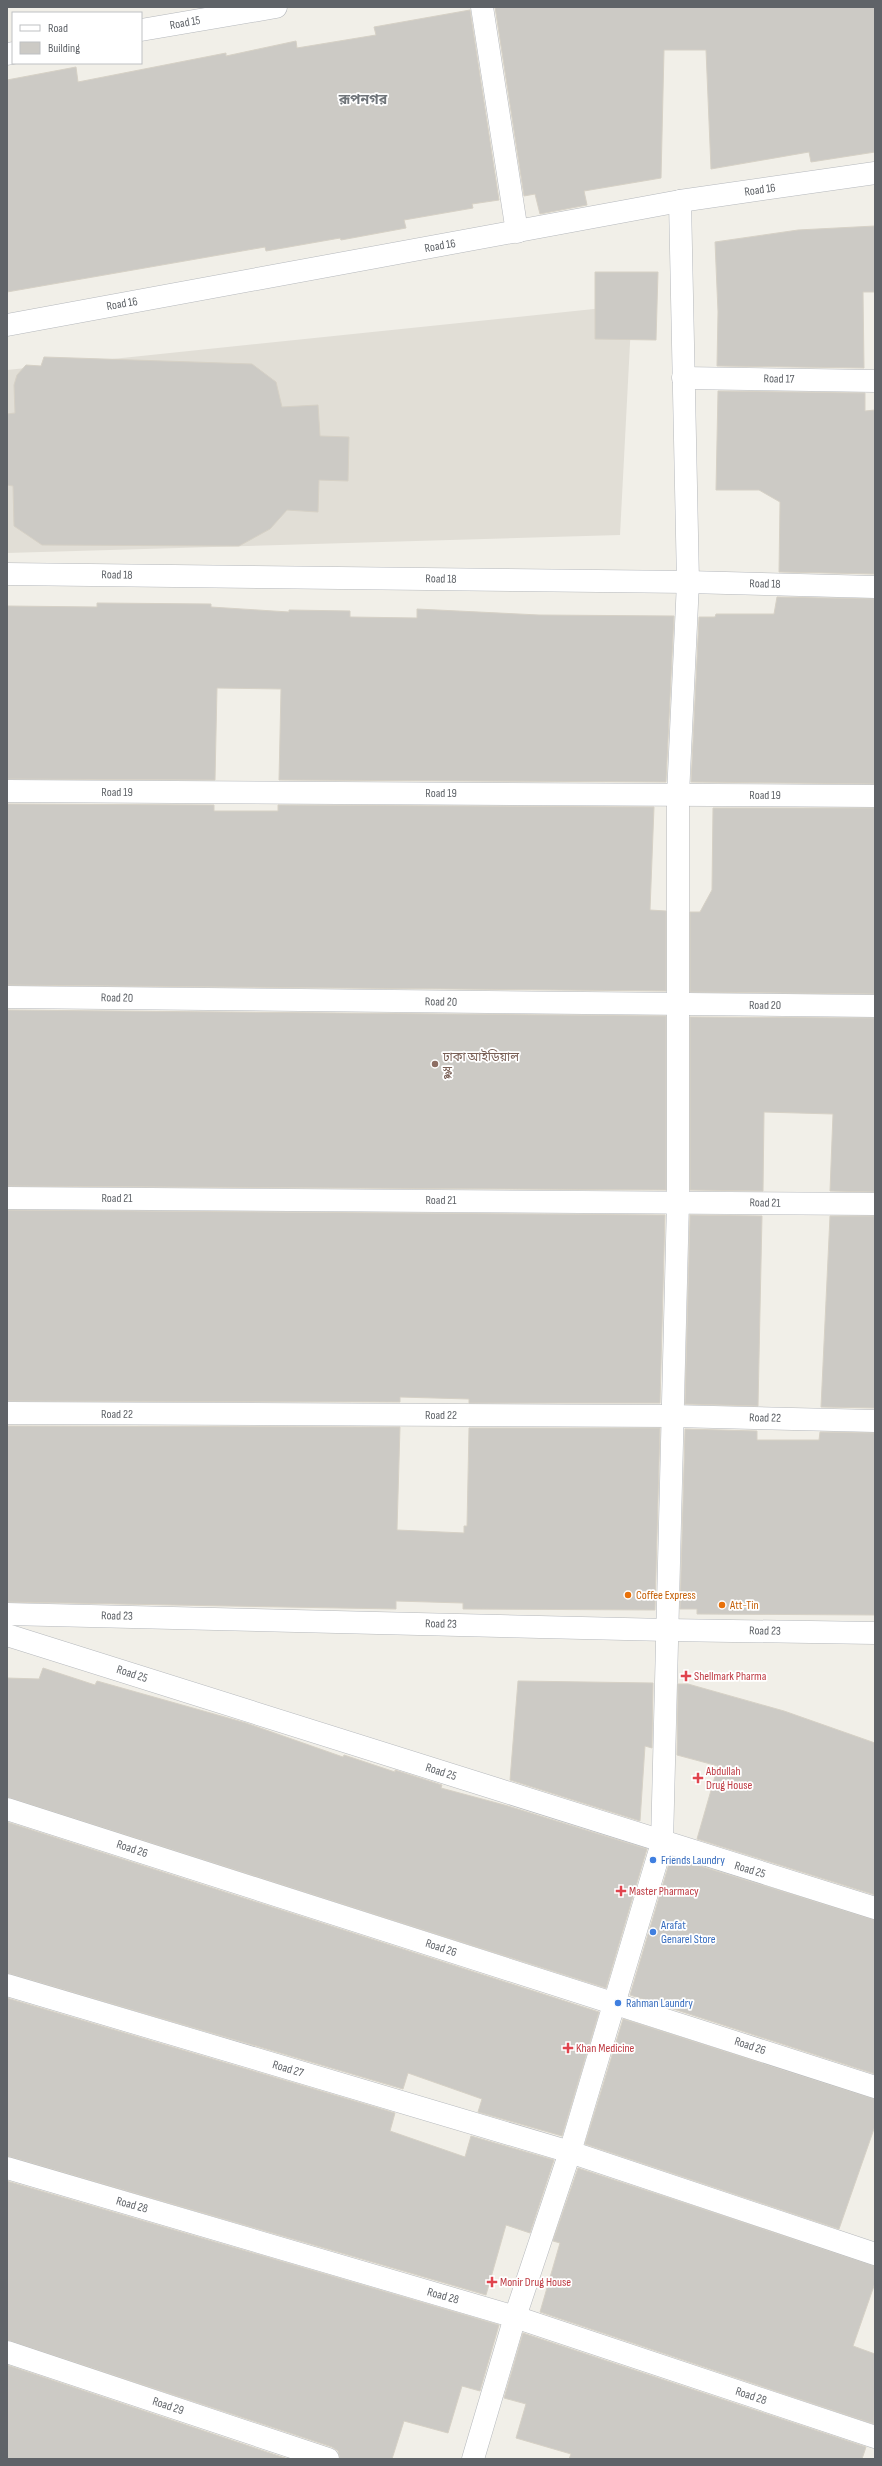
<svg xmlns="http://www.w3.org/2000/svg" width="882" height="2466" viewBox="0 0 882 2466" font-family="'Sofia Sans Condensed','Noto Sans Bengali',sans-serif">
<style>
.education{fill:#e1ded6}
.building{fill:#cccac5;stroke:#d6d1c6}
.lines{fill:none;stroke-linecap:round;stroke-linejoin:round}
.street-casing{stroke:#b5b8bc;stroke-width:23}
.street{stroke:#fff;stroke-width:22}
.education-dot{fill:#8d6e63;stroke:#fff;stroke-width:1.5}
.food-dot{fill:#e8710a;stroke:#fff;stroke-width:1.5}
.health-dot{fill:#e0444e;stroke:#fff;stroke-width:1.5}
.shop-dot{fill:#3f7fe0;stroke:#fff;stroke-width:1.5}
.labels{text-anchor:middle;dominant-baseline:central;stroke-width:3.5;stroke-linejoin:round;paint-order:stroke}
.street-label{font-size:12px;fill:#5f6368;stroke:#fff}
.education-label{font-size:12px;fill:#785e54;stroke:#fff;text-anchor:start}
.food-label{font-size:12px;fill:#c56008;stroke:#fff;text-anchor:start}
.health-label{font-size:12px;fill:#be3a42;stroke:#fff;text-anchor:start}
.shop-label{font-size:12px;fill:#366cbe;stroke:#fff;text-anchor:start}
.quarter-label{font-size:14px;font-weight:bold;fill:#70757a;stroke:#fff}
</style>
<rect width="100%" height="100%" fill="#f1efe8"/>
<path class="education" d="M632,305L620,535L7,553V370Z"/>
<g class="building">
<path d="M495,7H875V152L811,162L809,152L711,169L706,50H664L661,178L584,191L587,205L540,214L535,194L524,196Z"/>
<path d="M470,10L499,200L472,204L473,208L404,220L406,228L341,240L340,238L266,251L265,247L7,292V80L76,67L78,82L226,53V56L296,41L297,48L376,35L374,27Z"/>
<path d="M875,226V292H863L864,368L717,366L718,312L715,242L798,230Z"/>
<path d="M595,272H658L656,340L595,339Z"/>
<path d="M44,357L252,364L276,382L282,407L318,405L320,436L349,437L348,481L319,480L318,512L287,510L270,529L239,546L42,545L14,526L13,486L7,485V414L15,413L14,385L17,375L26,365L41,366Z"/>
<path d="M718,391L865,393V411L875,410V574L779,572L780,502L759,490H716Z"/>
<path d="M777,597L875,599V784L691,782L699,617H715L716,614H774Z"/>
<path d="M97,603L211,604V607L289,612V610L350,611V617L417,618V609L539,615L674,616L666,782L279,780L281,689L217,688L215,780L7,779V606L97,607Z"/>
<path d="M7,804L214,805V811H278V805L654,807L650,910L666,911V991L7,985Z"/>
<path d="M713,808H875V994L690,992V912H700L712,890Z"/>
<path d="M7,1010L666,1016V1190L7,1186Z"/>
<path d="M690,1017L875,1018V1192L830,1191L833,1114L764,1112L763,1191L690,1190Z"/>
<path d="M7,1210L665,1215L660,1403H469V1399L400,1397V1402L7,1401Z"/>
<path d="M690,1215L762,1216L758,1406L685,1404Z"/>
<path d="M830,1216H875V1408L821,1407Z"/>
<path d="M7,1426L400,1427L397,1530L464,1533V1526H467L469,1428H660L655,1610L463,1609V1603L396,1601V1609L7,1602Z"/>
<path d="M685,1429L757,1431V1440H819L820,1432L875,1433V1615L697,1614V1609H680Z"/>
<path d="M43,1668L95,1685L97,1681L246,1723L343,1757L344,1755L395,1772V1770L442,1785L441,1788L508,1806L647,1849L606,1988L7,1797V1678L39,1679Z"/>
<path d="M518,1681L653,1683L652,1748L645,1746L640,1821L510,1780Z"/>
<path d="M678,1684H688L784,1711L875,1743V1895L697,1839L718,1766L677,1755Z"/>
<path d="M7,1822L599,2012L562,2136L478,2112L482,2099L408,2073L403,2089L7,1973Z"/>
<path d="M671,1857L875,1920V2074L630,1995Z"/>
<path d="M7,1998L395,2113L390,2131L465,2157L471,2136L554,2160L530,2233L506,2225L486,2295L7,2156Z"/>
<path d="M623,2019L875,2099V2126L839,2229L585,2144Z"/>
<path d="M578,2168L875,2266V2283L853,2346L875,2354L874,2424L540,2312L560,2243L553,2241Z"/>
<path d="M7,2181L499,2325L480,2391L462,2386L448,2433L404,2421L392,2459H340L338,2451L332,2447L7,2340Z"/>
<path d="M523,2333L866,2447L862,2459H569L571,2454L516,2438L526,2404L504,2398Z"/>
<path d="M7,2365L288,2459H7Z"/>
</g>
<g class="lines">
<g class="street-casing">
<g id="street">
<path d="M482,7L517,232"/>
<path d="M141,30L276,7"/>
<path d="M7,54L13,53"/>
<path d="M7,325L680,201L875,173"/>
<path d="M683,378L875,381"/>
<path d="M7,574L688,582L875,587"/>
<path d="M7,791L875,796"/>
<path d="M7,997L875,1006"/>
<path d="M7,1198L875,1204"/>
<path d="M7,1413L673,1416L875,1421"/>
<path d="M7,1614L667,1630L875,1633"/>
<path d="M7,1635L875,1908"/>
<path d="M7,1809L875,2087"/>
<path d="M7,1985L570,2152L875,2254"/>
<path d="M7,2168L515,2317L875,2437"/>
<path d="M7,2352L328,2459"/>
<path d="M473,2459L515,2317L570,2152L662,1843L678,1202V795L688,582L680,201"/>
</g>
</g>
<use href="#street" class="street"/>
</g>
<circle class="education-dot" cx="435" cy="1064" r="4"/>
<g class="food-dot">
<circle cx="628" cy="1595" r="4"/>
<circle cx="722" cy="1605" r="4"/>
</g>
<g class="health-dot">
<path d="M684 1670h4v4h4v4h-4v4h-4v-4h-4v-4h4z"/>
<path d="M696 1772h4v4h4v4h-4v4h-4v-4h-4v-4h4z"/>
<path d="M619 1885h4v4h4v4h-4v4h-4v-4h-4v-4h4z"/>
<path d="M566 2042h4v4h4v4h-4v4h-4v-4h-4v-4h4z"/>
<path d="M490 2276h4v4h4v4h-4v4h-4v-4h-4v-4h4z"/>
</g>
<g class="shop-dot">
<circle cx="653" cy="1860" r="4"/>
<circle cx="653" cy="1932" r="4"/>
<circle cx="618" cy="2003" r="4"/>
</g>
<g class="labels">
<g class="street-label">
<text transform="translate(185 23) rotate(-10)">Road 15</text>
<text transform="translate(760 190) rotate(-8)">Road 16</text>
<text transform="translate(440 246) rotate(-10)">Road 16</text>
<text transform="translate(122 304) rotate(-10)">Road 16</text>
<text transform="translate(779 379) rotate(1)">Road 17</text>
<text transform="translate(117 575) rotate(1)">Road 18</text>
<text transform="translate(441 579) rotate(1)">Road 18</text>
<text transform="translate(765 584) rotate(1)">Road 18</text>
<text x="117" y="792">Road 19</text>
<text x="441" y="793">Road 19</text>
<text x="765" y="795">Road 19</text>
<text transform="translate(117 998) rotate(1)">Road 20</text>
<text transform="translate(441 1002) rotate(1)">Road 20</text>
<text x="765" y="1005">Road 20</text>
<text x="117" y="1198">Road 21</text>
<text x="441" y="1200">Road 21</text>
<text transform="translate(765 1203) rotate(1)">Road 21</text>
<text x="117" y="1414">Road 22</text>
<text x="441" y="1415">Road 22</text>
<text transform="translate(765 1418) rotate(1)">Road 22</text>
<text transform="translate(117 1616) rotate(1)">Road 23</text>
<text transform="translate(441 1624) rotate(1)">Road 23</text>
<text transform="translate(765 1631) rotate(1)">Road 23</text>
<text transform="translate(132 1674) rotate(18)">Road 25</text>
<text transform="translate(441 1772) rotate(18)">Road 25</text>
<text transform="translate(132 1849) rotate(18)">Road 26</text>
<text transform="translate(750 1870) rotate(17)">Road 25</text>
<text transform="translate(441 1948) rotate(18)">Road 26</text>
<text transform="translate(750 2046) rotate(18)">Road 26</text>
<text transform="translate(288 2069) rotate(17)">Road 27</text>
<text transform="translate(132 2205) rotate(16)">Road 28</text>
<text transform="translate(443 2296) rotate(16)">Road 28</text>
<text transform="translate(751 2396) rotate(18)">Road 28</text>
<text transform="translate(168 2406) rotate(18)">Road 29</text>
</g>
<g class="education-label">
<text x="443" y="1057">ঢাকা আইডিয়াল<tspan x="443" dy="14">স্কুল</tspan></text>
</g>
<g class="food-label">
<text x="636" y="1595">Coffee Express</text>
<text x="730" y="1605">Att-Tin</text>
</g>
<g class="health-label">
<text x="694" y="1676">Shellmark Pharma</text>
<text x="706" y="1771">Abdullah<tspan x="706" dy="14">Drug House</tspan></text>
<text x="629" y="1891">Master Pharmacy</text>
<text x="576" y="2048">Khan Medicine</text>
<text x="500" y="2282">Monir Drug House</text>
</g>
<g class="shop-label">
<text x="661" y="1860">Friends Laundry</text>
<text x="661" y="1925">Arafat<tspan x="661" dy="14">Genarel Store</tspan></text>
<text x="626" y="2003">Rahman Laundry</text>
</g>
<g class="quarter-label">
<text x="363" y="99">রূপনগর</text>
</g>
</g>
<rect width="882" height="2466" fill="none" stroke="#5f6368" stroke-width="16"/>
<rect x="12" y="12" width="130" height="52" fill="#ffffff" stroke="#bfc1c3"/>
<rect x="20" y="25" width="20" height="6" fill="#ffffff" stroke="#bfc1c3"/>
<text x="48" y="32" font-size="12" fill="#5f6368">Road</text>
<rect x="20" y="42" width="20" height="12" fill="#cccac5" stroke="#bfc1c3"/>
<text x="48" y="52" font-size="12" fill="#5f6368">Building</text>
</svg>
